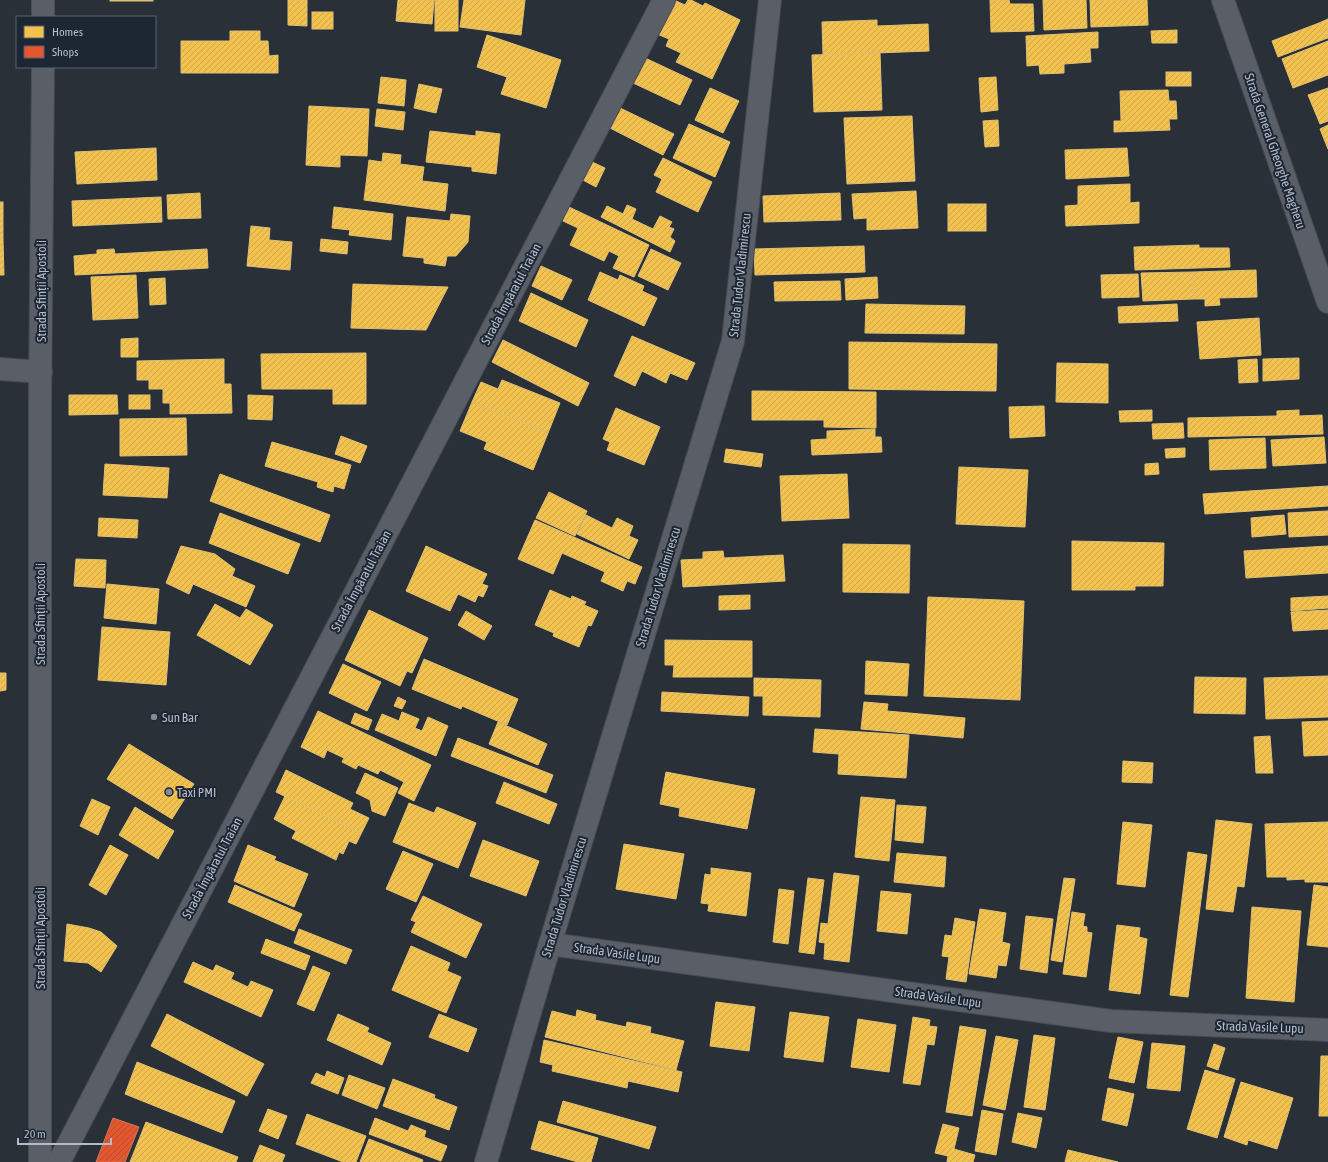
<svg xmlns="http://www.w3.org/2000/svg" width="1328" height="1162" viewBox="0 0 1328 1162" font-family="'Asap Condensed',sans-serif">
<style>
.homes{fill:url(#homes-hatch);stroke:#dfc073}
.shops{fill:url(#shops-hatch);stroke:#d6755c}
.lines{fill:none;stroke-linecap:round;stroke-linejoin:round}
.minor-casing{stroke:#484c53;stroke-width:24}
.tertiary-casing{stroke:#484c53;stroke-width:24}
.minor{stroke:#5a5e66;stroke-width:22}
.tertiary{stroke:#5a5e66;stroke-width:22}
.poi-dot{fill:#848b96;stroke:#1d2633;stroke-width:1.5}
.labels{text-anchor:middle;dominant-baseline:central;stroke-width:4;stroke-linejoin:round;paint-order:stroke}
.street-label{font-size:13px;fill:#b4bcc9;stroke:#1d2633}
.poi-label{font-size:13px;fill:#b4bcc9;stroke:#1d2633;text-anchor:start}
</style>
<defs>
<pattern id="homes-hatch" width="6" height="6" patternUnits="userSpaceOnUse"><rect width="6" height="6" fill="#f2c14e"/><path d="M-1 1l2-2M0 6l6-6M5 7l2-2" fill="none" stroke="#cca64a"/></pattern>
<pattern id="shops-hatch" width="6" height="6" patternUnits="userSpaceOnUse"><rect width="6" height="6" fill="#e4572e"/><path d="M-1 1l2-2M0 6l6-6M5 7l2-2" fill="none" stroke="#b84f32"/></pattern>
</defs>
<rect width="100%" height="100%" fill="#2a3038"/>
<g class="homes">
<rect x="110" y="0" width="43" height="1"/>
<path d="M288,0H307V26L288,25Z"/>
<path d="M398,0H434L432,24L396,21Z"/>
<rect x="435" y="0" width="23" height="31"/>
<path d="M464,0H525L521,35L460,27Z"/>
<path d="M674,0L685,5L688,0H691L703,6L705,3L740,20L712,79L676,62L681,53L666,46L669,39L657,34Z"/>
<path d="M990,0H1009L1010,4H1033L1034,31L991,32Z"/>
<path d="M1043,0H1086L1087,28L1044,30Z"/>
<path d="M1090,0H1147L1148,25L1091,27Z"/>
<rect x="312" y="12" width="21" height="17"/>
<path d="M1328,19V38L1325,39L1319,23Z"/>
<path d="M877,20V26L928,24L929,51L823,55L822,22Z"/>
<path d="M1319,23L1325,39L1278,57L1272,41Z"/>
<path d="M1177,30V43H1152L1151,31Z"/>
<path d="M230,31H260V41H268L269,56L278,55V73H181V41H230Z"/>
<path d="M1098,32V48H1090L1091,62L1064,64V73L1040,74L1039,65L1027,66L1026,36Z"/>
<path d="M487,35L561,60L546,108L501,94L507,77L477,67Z"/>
<path d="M1328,41V75L1293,88L1282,59Z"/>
<path d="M880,53L882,110L814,112L812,55Z"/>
<path d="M643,57L692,80L680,105L631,82Z"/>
<rect x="1166" y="72" width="25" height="14"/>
<path d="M381,77L406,80L404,106L378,103Z"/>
<path d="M996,77L998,110L981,112L979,78Z"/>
<path d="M419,84L442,89L436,113L414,108Z"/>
<path d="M710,88L739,101L723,133L695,120Z"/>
<path d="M1328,88V121L1320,124L1308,95Z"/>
<path d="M1168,90L1169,101H1176L1177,119H1169L1170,130L1114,132V121H1121L1120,91Z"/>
<path d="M309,106L369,109L367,156L340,155V167L306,165Z"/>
<path d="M618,107L674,134L663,155L608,127Z"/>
<path d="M377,109L405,112L403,130L375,126Z"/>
<path d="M912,116L915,181L847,184L844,118Z"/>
<path d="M998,120L999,146L985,147L983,121Z"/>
<path d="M689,124L730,142L715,177L673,158Z"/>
<path d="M1328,125V149L1320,129Z"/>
<path d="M430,131L476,136V131L500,134L496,174L472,171V167L426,162Z"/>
<path d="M156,148L157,180L77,184L75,152Z"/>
<path d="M1127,148L1129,176L1066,179L1065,150Z"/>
<path d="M383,153L401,155L400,164L424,167L422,181L448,184L445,211L364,200L369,160L382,162Z"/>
<path d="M663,158L712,182L698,212L656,192L662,179L654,175Z"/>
<path d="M588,160L605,168L596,187L579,178Z"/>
<path d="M1130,184V203L1139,202V223L1066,226L1065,206L1078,205V186Z"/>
<path d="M916,191L918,228L867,230V218L854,219L852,194Z"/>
<path d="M200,193L201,218L168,219L167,195Z"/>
<path d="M840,193L841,220L764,222L763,196Z"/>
<path d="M161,197L162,222L73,226L72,201Z"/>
<rect x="0" y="202" width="3" height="37"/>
<rect x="948" y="204" width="38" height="27"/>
<path d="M627,205L636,209L632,219L653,229L660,216L672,222L669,227L674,229L670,237L675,241L670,252L601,217L607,206L623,214Z"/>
<path d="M334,207L393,214L391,240L349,235L350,230L332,228Z"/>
<path d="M569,207L649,245L634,277L613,268L619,256L609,251L604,261L570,245L578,228L563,221Z"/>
<path d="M451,214L470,216L468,242L456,256H447L445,266L424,263V258L403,256L407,217L450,221Z"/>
<path d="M251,226L270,228L269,240L292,242L290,270L247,266Z"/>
<path d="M0,239H3L4,275H0Z"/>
<path d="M321,239L348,242L347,254L320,251Z"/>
<path d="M1199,245V248H1229L1230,267L1135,270L1134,247Z"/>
<path d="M864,246L865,272L755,275L754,249Z"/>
<path d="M114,249L115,254L207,249L208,268L75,275L74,256L97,254V250Z"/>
<path d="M651,249L681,263L668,290L638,276Z"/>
<path d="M541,266L572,280L562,300L532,286Z"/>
<path d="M1256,270L1257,297L1219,298L1220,305L1205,306V299H1194L1193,272Z"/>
<path d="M600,272L618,280L620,275L644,286L642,291L657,298L644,326L588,300Z"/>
<path d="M1193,272L1194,299L1143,301L1141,273Z"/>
<path d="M1138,274L1139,297L1102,298L1101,275Z"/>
<path d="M136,275L138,318L93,320L91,277Z"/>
<path d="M877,277L878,298L846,300L845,279Z"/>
<path d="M165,278L166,304L150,305L149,279Z"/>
<path d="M840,281L841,300L775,301L774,282Z"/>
<path d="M353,284L448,287L426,330L351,328Z"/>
<path d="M531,293L588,320L576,347L519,321Z"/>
<path d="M866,304L965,306L964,334L865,333Z"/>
<path d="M1177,304L1178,321L1119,323L1118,307Z"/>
<path d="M1259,318L1261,355L1200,359L1197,322Z"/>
<path d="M632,336L695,363L687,380L670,373L666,383L642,371L635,386L614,376Z"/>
<path d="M138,338V357H121V339Z"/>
<path d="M503,340L589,383L578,406L492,362Z"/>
<path d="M849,342L997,344L996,391L849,389Z"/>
<path d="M366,353V404H333V389H262L261,354Z"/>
<path d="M1299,358V379L1263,381V359Z"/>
<path d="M224,359V384H231L232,413L170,414V403H163V389H149V380H137V361Z"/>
<path d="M1257,359L1258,382L1239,383L1238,360Z"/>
<path d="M1057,363L1108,364V403L1056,402Z"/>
<path d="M502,380L560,403L548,433L472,402L481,382L498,389Z"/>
<path d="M752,391L876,392V428L824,427V420H752Z"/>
<path d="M69,395H117L118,414L69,415Z"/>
<rect x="129" y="395" width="21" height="14"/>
<path d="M248,395L273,396L272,420L248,419Z"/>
<path d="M472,402L548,433L533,470L484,449L487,442L460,431Z"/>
<path d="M1044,406L1045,436L1010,438L1009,407Z"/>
<path d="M616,408L660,427L644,465L607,450L610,442L603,439Z"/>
<path d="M1152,410V421L1120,422L1119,411Z"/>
<path d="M1299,410V416L1322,415L1323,434L1188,437V418L1277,416V411Z"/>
<path d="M186,418L187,455L120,456V419Z"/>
<path d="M1183,423L1184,438L1153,439L1152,424Z"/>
<path d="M875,429V437H881L882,452L812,455L811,440L827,439V431Z"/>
<path d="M341,436L367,446L360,463L335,454Z"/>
<path d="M1324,437L1326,463L1273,466L1271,440Z"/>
<path d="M1265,438L1266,468L1210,470L1209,440Z"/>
<path d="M272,442L351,465L344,489L334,486L333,492L317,487L318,482L265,466Z"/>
<path d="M1185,448V457L1166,458L1165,449Z"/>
<path d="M726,449L763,454L761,467L724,462Z"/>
<path d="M1158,463L1159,474L1145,475V464Z"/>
<path d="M105,464L169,468L167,498L103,495Z"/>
<path d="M959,467L1028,470L1025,527L956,524Z"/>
<path d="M220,474L330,515L320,542L210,501Z"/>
<path d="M847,474L849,518L782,521L780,476Z"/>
<path d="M1328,486V506L1205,514L1203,494Z"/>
<path d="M549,492L587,511L575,536L536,518Z"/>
<path d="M1328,511V535L1289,537L1288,513Z"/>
<path d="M220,513L300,544L288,574L209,543Z"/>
<path d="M586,515L612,528L617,518L633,526L629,536L638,540L629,559L577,534Z"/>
<path d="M1284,515L1286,534L1252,537L1251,518Z"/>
<path d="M99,518L138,520L137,538L98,536Z"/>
<path d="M535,520L642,567L635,584L627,581L623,591L601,581L605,572L562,553L553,574L518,559Z"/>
<path d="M1072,541L1164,543L1163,586H1135V590H1072Z"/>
<path d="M843,544L910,545L909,593L843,592Z"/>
<path d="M181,546L215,554L235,569L232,576L255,586L246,607L193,584L189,594L166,583Z"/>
<path d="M426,546L487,574L482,584L488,586L483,597L478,595L475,602L458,594L450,611L406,591Z"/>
<path d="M1328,546V573L1246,578L1244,551Z"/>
<path d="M723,551L724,558L783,555L785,581L683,587L681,560L703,559V552Z"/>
<path d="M76,559L106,560L105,588L74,586Z"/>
<path d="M107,584L159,589L156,624L104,618Z"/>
<path d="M550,590L571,599L572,596L586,602L584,605L598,611L591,626L588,625L579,647L553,636L554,633L535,625Z"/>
<path d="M750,595V609L719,610V596Z"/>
<path d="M1328,596V608L1291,611V598Z"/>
<path d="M928,597L1024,601L1020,700L924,696Z"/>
<path d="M215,604L240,618L246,609L273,625L250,665L197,635Z"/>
<path d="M369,610L428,638L412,673L407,671L400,686L345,660Z"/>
<path d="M1328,610V629L1293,631L1291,612Z"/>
<path d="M466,611L492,626L484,640L458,625Z"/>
<path d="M102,627L170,632L166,685L98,680Z"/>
<path d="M665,640L752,641V677H673L674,665H665Z"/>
<path d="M424,659L518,699L507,725L462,706L461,709L412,689Z"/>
<path d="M866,661L909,664L907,696L865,694Z"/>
<path d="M343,664L381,682L367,711L329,693Z"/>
<path d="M0,673H6V690L0,691Z"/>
<path d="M1328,676V717L1266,719L1264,678Z"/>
<path d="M1195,677L1246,678L1245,714L1194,713Z"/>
<path d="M754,678L821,680L820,717L763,715V696H754Z"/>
<path d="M662,692L749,697L748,716L661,711Z"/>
<path d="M398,697L406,701L402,709L394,706Z"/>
<path d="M864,702L888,704L887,711L965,718L963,738L861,729Z"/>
<path d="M318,711L431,765L414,801L398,793L404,782L380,770L378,774L358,765L356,769L342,762L344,758L327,750L324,758L301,747Z"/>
<path d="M402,712L419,719L415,728L422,731L428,717L448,726L436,756L375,730L382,714L399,721Z"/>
<path d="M355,713L372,720L368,730L351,723Z"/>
<path d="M1328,721V755L1304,756L1302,722Z"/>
<path d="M498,722L547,744L538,765L489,744Z"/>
<path d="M815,729L909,735L906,778L838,774L839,754L813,752Z"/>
<path d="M1270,736L1273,773H1256L1254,737Z"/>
<path d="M458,738L553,775L546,793L451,756Z"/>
<path d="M129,744L194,784L172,819L107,779Z"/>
<path d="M1123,761L1153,763L1152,783L1122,782Z"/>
<path d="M286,770L353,803L350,809L369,818L361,834L276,792Z"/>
<path d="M666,772L755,789L747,829L679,816L680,808L660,804Z"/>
<path d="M365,773L398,788L385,816L372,811L370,800L356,793Z"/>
<path d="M504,782L557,804L549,824L496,803Z"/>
<path d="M285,796L361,834L356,844L349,841L343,854L339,852L336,860L292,838L296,831L274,819Z"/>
<path d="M861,797L895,800L889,861L855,857Z"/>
<path d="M92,799L110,807L98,835L80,826Z"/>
<path d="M409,803L434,813L437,807L476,823L458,868L393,842Z"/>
<path d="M897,805L926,807L923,843L895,840Z"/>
<path d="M135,807L174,831L158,859L119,835Z"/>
<path d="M1216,820L1252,824L1244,887L1237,886L1233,912L1206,909Z"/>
<path d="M1123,822L1152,825L1145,887L1117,884Z"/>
<path d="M1328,822V882H1305V879L1287,880V877H1267L1265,824Z"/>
<path d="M483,840L539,861L526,896L470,876Z"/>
<path d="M624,844L684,854L676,899L616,889Z"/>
<path d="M110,845L128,855L106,895L89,885Z"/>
<path d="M248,845L276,857L274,860L308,874L294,907L234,881Z"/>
<path d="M403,851L433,864L416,902L386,889Z"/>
<path d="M1188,852L1207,855L1188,997L1170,995Z"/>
<path d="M897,853L946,857L944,887L894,882Z"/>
<path d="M711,868L751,873L746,916L708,911L709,904L701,903L705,874L711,875Z"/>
<path d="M834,873L859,876L849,962L824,959L825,943L819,942L821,923L828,924Z"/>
<path d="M808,878L824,880L814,954L799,952Z"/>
<path d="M1064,878L1075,879L1062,962L1051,960Z"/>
<path d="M235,885L302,914L294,931L228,902Z"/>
<path d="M1314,885L1328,887V947L1307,945Z"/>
<path d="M779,889L794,891L788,944L773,942Z"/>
<path d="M881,891L911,894L907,934L877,931Z"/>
<path d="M423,896L482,924L466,958L411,932L416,922L411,920Z"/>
<path d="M1252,907L1301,911L1294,1002L1246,998Z"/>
<path d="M980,909L1006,913L1002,942L1010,944L1006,966L998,965L996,978L969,974Z"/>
<path d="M1072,912L1085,914L1083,926L1087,927V932L1092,933L1086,977L1063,974Z"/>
<path d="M1026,916L1053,919L1047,973L1020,969Z"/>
<path d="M955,918L975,922L966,982L946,979L949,957L942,956L945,935L952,936Z"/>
<path d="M67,924L89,928L101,932L117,946L101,972L88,963L64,961Z"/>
<path d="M1117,925L1140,928L1139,937L1147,939L1140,994L1109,990Z"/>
<path d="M299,929L352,950L346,964L294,943Z"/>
<path d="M266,939L310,956L305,970L261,953Z"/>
<path d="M411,946L450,963L447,971L461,977L446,1013L392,990Z"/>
<path d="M193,962L213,971L216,965L234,973L231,979L248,987L251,981L273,990L261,1017L184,982Z"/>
<path d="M313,966L330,973L314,1011L297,1004Z"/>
<path d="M716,1002L755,1007L749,1051L710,1046Z"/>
<path d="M577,1010L596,1015L595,1020L626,1027L627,1022L651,1027L650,1033L684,1041L676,1070L545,1037L552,1011L576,1017Z"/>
<path d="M790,1012L829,1017L823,1062L784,1057Z"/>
<path d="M167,1014L264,1064L247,1096L151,1046Z"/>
<path d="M338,1014L369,1028L367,1032L391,1043L382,1065L327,1040Z"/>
<path d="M439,1014L477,1029L468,1052L429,1037Z"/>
<path d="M913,1017L930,1020L929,1026L937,1027L934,1045L927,1044L920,1085L903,1083Z"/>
<path d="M858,1019L896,1025L889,1072L851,1067Z"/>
<path d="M960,1026L986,1030L972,1116L946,1112Z"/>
<path d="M1034,1035L1055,1038L1045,1110L1024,1107Z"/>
<path d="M996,1036L1018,1040L1005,1110L983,1105Z"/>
<path d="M1118,1037L1143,1042L1134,1083L1109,1078Z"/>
<path d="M544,1040L682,1072L678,1092L628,1081L627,1088L552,1071L553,1065L540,1062Z"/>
<path d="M1152,1043L1185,1046L1180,1091L1147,1088Z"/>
<path d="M1214,1044L1225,1048L1218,1070L1207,1066Z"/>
<path d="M1321,1056H1328V1116H1319Z"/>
<path d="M137,1062L235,1101L222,1133L125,1094Z"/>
<path d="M1205,1070L1235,1079L1217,1138L1187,1129Z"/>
<path d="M327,1071L344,1078L338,1094L311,1083L316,1073L325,1077Z"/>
<path d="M349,1075L385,1088L377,1109L342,1095Z"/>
<path d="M393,1079L435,1095L434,1098L457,1107L449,1130L383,1106Z"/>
<path d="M1241,1082L1293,1098L1277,1149L1248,1140L1247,1145L1224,1137Z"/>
<path d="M1108,1088L1134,1094L1127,1126L1102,1120Z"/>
<path d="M563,1101L656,1127L649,1149L557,1122Z"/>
<path d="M268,1109L287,1116L278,1139L259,1131Z"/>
<path d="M982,1110L1003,1114L996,1155L975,1151Z"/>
<path d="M1018,1113L1042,1118L1036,1148L1012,1142Z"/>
<path d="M307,1114L366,1136L356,1162H343L296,1144Z"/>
<path d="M375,1118L408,1131L411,1125L426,1131L424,1137L447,1146L441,1161L369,1134Z"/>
<path d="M539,1121L598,1138L591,1162H578L531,1149Z"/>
<path d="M146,1122L238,1157L236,1162H130Z"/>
<path d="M943,1124L959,1128L954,1149L975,1155L973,1162H947L948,1156L935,1153Z"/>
<path d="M369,1139L423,1160L422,1162H360Z"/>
<path d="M260,1145L285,1155L282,1162H253Z"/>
<path d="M1068,1150L1118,1162H1065Z"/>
</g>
<path class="shops" d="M113,1118L139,1127L125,1162H96Z"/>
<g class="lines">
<g class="minor-casing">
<g id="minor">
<path d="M0,369L41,372"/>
<path d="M550,944L1111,1021L1328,1030"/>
<path d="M486,1162L550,944L733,341L770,0"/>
</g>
</g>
<g class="tertiary-casing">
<g id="tertiary">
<path d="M1223,0L1328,302"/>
<path d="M43,17V0"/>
<path d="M40,1162V404L43,67"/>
<path d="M59,1162L664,0"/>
</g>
</g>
<use href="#minor" class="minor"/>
<use href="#tertiary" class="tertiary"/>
</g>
<g class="poi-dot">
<circle cx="154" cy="717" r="4"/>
<circle cx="169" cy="792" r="4"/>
</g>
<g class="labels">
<g class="street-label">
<text transform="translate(1275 151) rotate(71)">Strada General Gheorghe Magheru</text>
<text transform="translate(740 275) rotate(-84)">Strada Tudor Vladimirescu</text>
<text transform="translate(41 291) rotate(-90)">Strada Sfinții Apostoli</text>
<text transform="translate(511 294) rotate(-62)">Strada Împăratul Traian</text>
<text transform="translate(361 581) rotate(-62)">Strada Împăratul Traian</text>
<text transform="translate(658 587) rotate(-73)">Strada Tudor Vladimirescu</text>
<text transform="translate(40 614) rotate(-90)">Strada Sfinții Apostoli</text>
<text transform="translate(212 868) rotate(-62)">Strada Împăratul Traian</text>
<text transform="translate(564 897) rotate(-73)">Strada Tudor Vladimirescu</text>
<text transform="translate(40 938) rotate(-90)">Strada Sfinții Apostoli</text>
<text transform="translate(617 953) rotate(8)">Strada Vasile Lupu</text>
<text transform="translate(938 997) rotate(8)">Strada Vasile Lupu</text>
<text transform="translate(1260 1027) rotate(2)">Strada Vasile Lupu</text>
</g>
<g class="poi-label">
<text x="162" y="717">Sun Bar</text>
<text x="177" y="792">Taxi PMI</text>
</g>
</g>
<rect x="16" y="16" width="140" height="52" fill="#1d2633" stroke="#59626f"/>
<rect x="24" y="26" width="20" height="12" fill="#f2c14e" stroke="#59626f"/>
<text x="52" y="36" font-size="12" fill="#b4bcc9">Homes</text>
<rect x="24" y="46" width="20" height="12" fill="#e4572e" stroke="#59626f"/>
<text x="52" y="56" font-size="12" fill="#b4bcc9">Shops</text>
<path d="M18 1138v6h93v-6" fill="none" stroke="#b4bcc9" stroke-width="2"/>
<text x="24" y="1138" font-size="12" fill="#b4bcc9" stroke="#1d2633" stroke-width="3" paint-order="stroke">20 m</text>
</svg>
